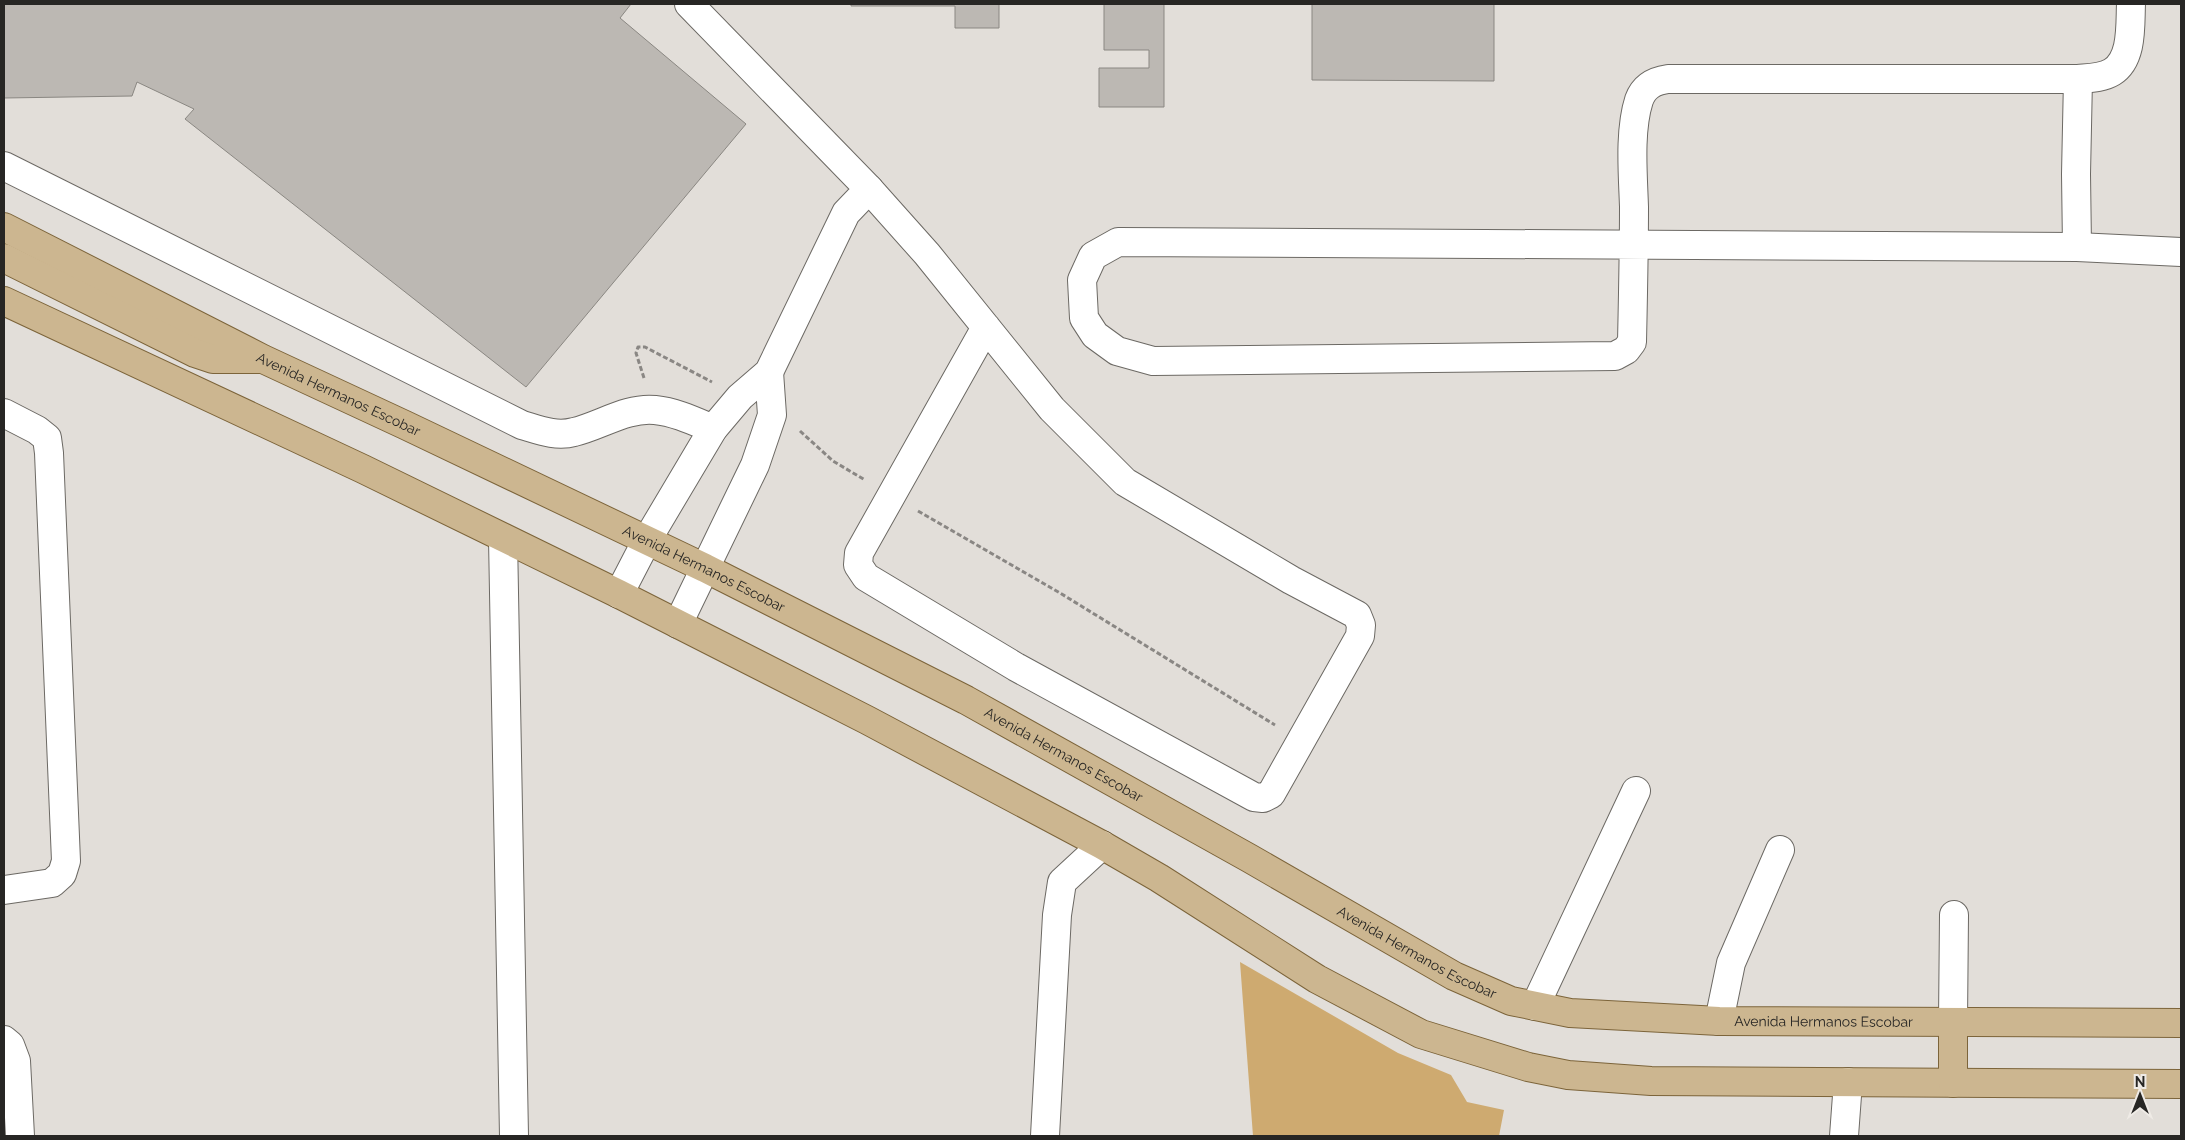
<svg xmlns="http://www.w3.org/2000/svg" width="2185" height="1140" viewBox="0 0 2185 1140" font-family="Raleway,sans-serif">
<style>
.green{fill:#ceaa70}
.building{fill:#bcb8b3;stroke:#8a8782}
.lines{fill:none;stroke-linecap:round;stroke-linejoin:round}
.minor-casing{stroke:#6c6964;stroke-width:30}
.major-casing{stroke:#7c643a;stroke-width:30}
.path{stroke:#8a8784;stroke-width:3;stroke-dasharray:5 2.5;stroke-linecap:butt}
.minor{stroke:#fff;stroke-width:28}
.major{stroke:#ccb690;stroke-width:28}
.labels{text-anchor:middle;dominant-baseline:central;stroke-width:4;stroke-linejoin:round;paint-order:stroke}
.street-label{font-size:14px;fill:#272624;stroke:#efebe6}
</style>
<rect width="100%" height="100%" fill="#e2ded9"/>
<path class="green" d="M1240,962L1398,1053L1451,1075L1467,1102L1504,1110L1499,1136H1253Z"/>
<g class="building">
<path d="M4,4H631L620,18L746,124L526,387L185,119L194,109L137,82L132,96L4,98Z"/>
<path d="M851,4H999V28H955V6H851Z"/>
<path d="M1104,4H1164V107H1099V68H1149V50H1104Z"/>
<path d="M1312,4H1494V81L1312,80Z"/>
</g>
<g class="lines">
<g class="minor-casing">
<g id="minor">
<path d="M2131,4C2130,25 2133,59 2112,72C2102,78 2089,78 2078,79H1668C1654,81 1644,86 1639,100C1629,131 1633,175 1634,207C1634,252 1633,297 1632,342L1626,350L1615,356L1153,361L1117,351L1095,335L1084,318L1082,280L1093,256L1118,242L2077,247L2181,252"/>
<path d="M4,166L522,425C539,430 556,437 574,432C600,426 627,407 655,410C675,412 694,421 713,429"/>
<path d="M869,189L927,254L1052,409L1125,482L1291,580L1357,615L1361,625L1360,636L1271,794L1263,798L1254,797L1016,667L866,577L858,565L859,553L986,327"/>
<path d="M2077,247L2076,174L2078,79"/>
<path d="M4,413L37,430L47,438L49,453L66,861L62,874L52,883L4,890"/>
<path d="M503,538L514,1136"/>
<path d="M619,594L647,540L713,429L740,397L769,372L846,213L869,189L689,4"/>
<path d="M678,624L755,465L772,415L769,372"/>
<path d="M1535,1006L1636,791"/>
<path d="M1719,1021L1731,963L1780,850"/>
<path d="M1953,1022L1954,915"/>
<path d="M4,1040L10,1045L16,1061L20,1136"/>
<path d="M1045,1136L1057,915L1062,882L1102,845"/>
<path d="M1844,1136L1848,1082"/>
</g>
</g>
<g class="major-casing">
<g id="major">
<path id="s1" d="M4,227L263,359L405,425L705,568L966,700L1249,858L1454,976L1511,1001L1570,1013L1719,1021L2181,1023"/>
<path d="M4,258L195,353L213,359H259"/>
<path d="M4,301L363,469L619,594L867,720L1102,845L1159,878L1317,979L1421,1034L1528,1067L1568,1075L1651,1081L2181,1084"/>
<path d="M1953,1022V1083"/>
</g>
</g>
<g class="path">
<path d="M644,378L636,353L638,347H645L712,382"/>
<path d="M800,431L833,461L865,480"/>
<path d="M918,511L1060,593L1275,725"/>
</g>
<use href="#minor" class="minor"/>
<use href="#major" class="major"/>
</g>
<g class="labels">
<g class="street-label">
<text stroke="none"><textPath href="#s1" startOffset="374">Avenida Hermanos Escobar</textPath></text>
<text stroke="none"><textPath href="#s1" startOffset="779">Avenida Hermanos Escobar</textPath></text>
<text stroke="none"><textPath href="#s1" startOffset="1184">Avenida Hermanos Escobar</textPath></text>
<text stroke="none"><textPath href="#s1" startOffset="1589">Avenida Hermanos Escobar</textPath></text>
<text stroke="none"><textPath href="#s1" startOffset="2009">Avenida Hermanos Escobar</textPath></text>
</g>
</g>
<rect width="2185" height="1140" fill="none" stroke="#272624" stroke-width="10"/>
<g transform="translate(2140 1095)" stroke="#efebe6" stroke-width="4" paint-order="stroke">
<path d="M0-4L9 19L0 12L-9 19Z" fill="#272624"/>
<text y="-8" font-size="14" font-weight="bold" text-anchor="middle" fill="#272624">N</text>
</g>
</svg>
